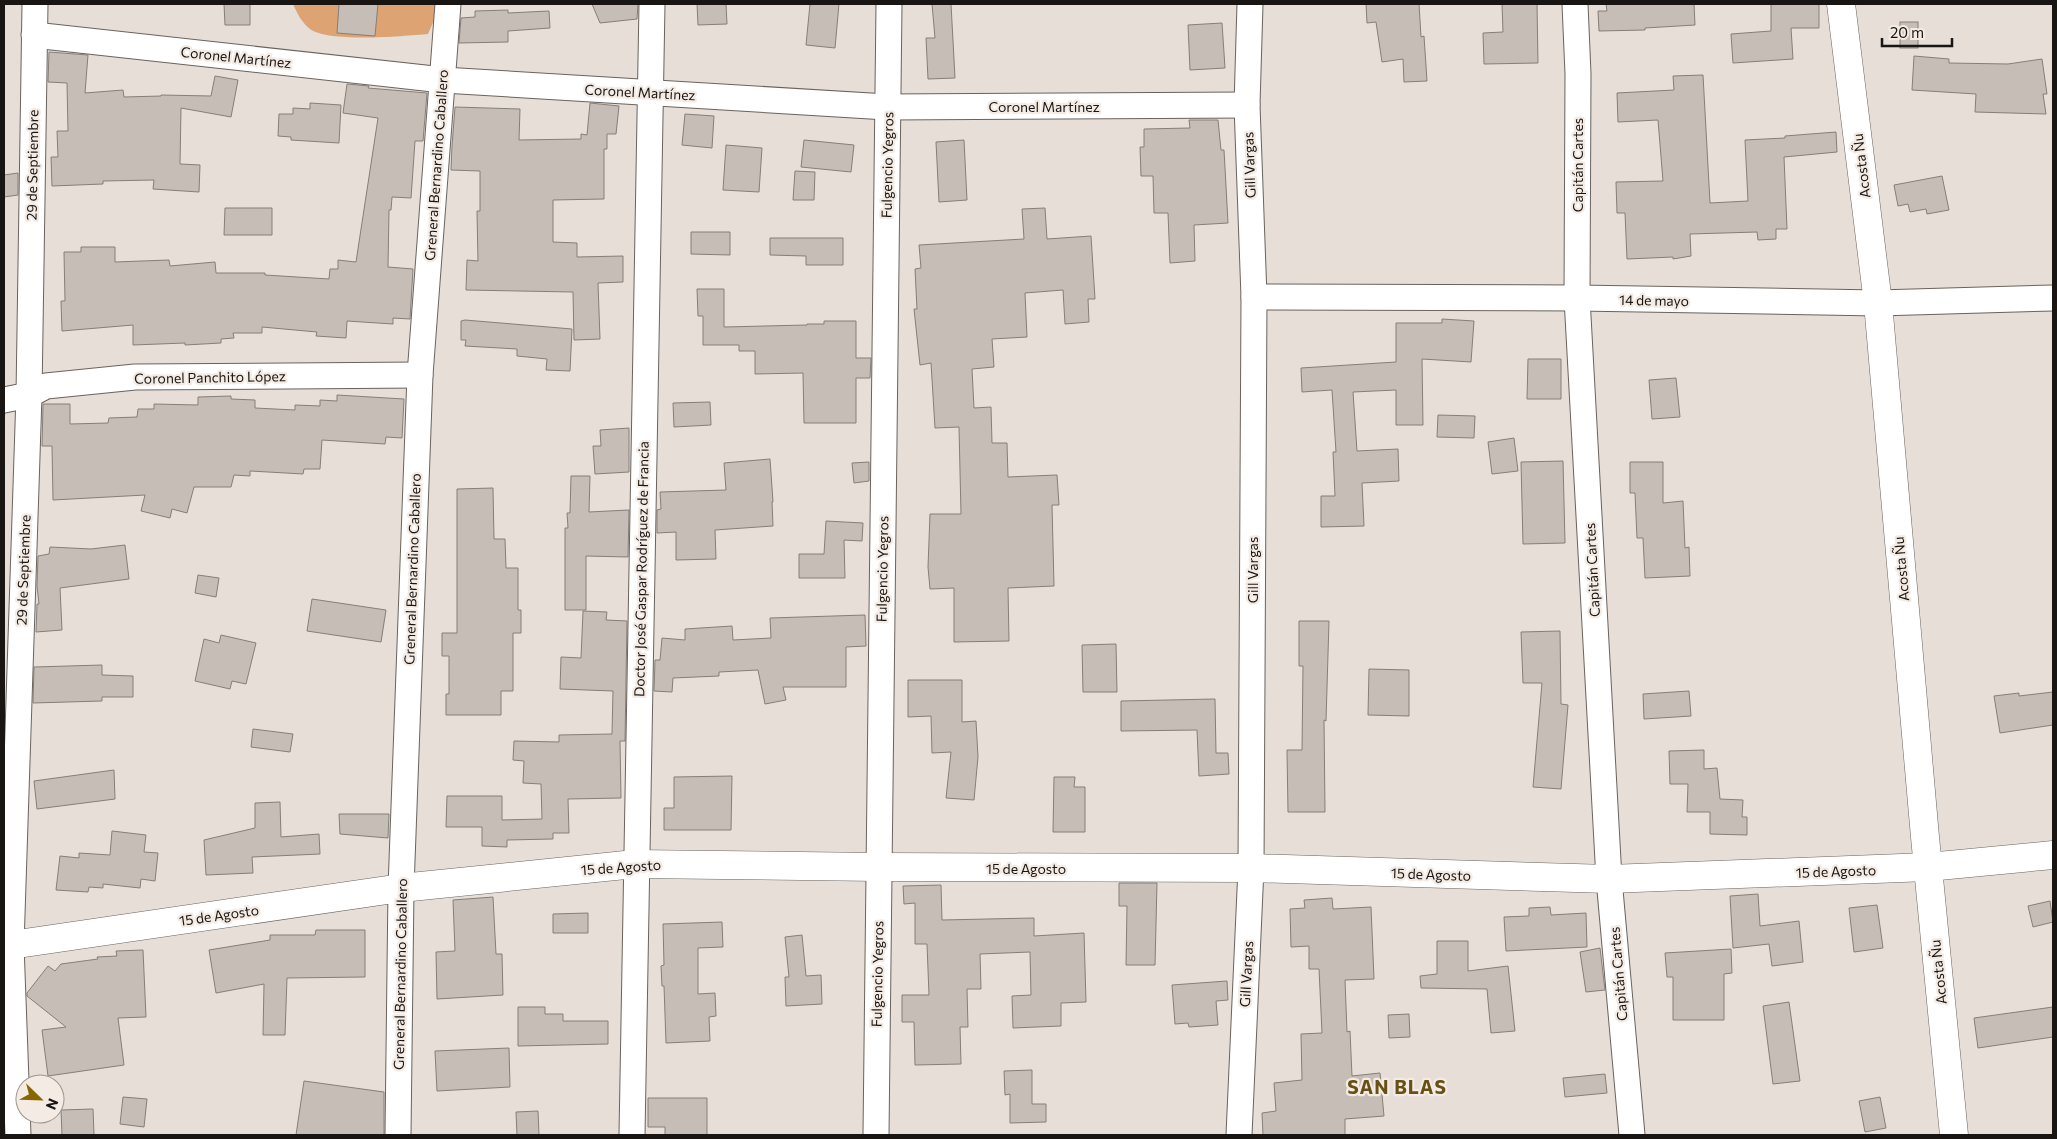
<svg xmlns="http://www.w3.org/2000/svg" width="2057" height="1139" viewBox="0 0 2057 1139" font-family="Commissioner,sans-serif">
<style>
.forest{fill:#dda372}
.building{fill:#c6bdb7;stroke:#867e78}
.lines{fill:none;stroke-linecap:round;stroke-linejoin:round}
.street-casing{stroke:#6a635d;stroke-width:27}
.secondary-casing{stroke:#6a635d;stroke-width:29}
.street{stroke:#fff;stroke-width:25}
.secondary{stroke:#fff;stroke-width:28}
.labels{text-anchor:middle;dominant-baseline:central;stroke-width:4.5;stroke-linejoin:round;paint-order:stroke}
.street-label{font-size:14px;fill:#181513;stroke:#f4ebe4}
.district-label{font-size:19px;font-weight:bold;letter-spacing:1px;fill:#665015;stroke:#f4ebe4}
</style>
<rect width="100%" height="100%" fill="#e6ded7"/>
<path class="forest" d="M293,4H441L428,34C404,36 329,43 310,29C302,23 297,13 293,4Z"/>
<g class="building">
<path d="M224,4H250V25H225Z"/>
<path d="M339,4H378L375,36L337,33Z"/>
<path d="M592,4H638L637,19L600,23Z"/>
<path d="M697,4H726L727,24L698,25Z"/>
<path d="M810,4H839L835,48L806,45Z"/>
<path d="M932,4H951L955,78L928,79L926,38H935Z"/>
<path d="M1366,4H1419L1421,37L1424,36L1427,81L1404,82L1403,59L1382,62L1376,22L1367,23Z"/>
<path d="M1502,4H1537L1538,63L1484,64L1483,33L1503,32Z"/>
<path d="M1606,4H1694L1695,25L1645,28V30L1599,31L1598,11H1607Z"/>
<path d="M1771,4H1819V28H1791L1793,59L1733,63L1731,34L1771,31Z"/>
<path d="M508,10V13L549,11L550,28L508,31V42L459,43L461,18L475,17V11Z"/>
<rect x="1900" y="22" width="18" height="26"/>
<path d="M1222,23L1225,68L1190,70L1188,25Z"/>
<path d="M49,52L88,55L85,93L123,90L124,97L161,96V95L211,96L215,76L238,80L231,117L181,108L180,164L200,165L199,192L153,189L154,180L103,181V184L52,186L51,157H58L57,131H68L67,83L48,82Z"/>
<path d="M1914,56L1949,59V63L2008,64L2042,59L2047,94H2043L2046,114L1975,112L1976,94L1912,90Z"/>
<path d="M1703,75L1710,203L1748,201L1745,140L1785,138V136L1836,132L1837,152L1784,157L1787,229H1776V239L1758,240L1757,232L1690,234L1691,256L1673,259V257L1627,259L1625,213H1617L1616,182L1663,181L1658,120L1618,122L1617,93L1674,90L1673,76Z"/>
<path d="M347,84L369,86L368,88L427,93L423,141H415L411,198L392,197L391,210H389L388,267L413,269L410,319L393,318V324L347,321L346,338L316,336L317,332L262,327V333H233L234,338L221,339V343L185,345V343L133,345V325L62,331L61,301H65L64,252H81V247H115V262L169,260L170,266L215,262L216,273H265V275L329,279L330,269H338V260L356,262L378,118L343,113Z"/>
<path d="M310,103L341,105L339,143L291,140V137L278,136L279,114H293V108L310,109Z"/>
<path d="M590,103L619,106L616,134H607V149H604V199L553,200V242L577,243V257L623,256V282L598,283L600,339L574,340L573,292L466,290L467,260L478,261L477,211H480V171L451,170L452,146L455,107L520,109L519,140L581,139V134L587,135Z"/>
<path d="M685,114L714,116L712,148L682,145Z"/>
<path d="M1189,120H1218L1221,150H1224L1228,223L1194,225L1195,261L1170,263L1168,213H1154L1153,176H1141L1140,147H1144V129L1190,128Z"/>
<path d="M804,140L854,145L851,172L801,167Z"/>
<path d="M964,140L967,200L939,202L936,142Z"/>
<path d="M726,145L762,148L759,192L723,190Z"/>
<path d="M795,171L815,172L814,200H793Z"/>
<path d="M18,173V195L4,197V175Z"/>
<path d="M1942,176L1949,210L1927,214L1926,209L1910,212L1908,204L1898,206L1894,185Z"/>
<path d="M225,208H272V235H224Z"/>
<path d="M1045,208L1047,239L1091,236L1095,299H1088L1089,322L1065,324L1063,290L1025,293L1027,337L992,339L994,367L972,369L974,408L991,407L992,443H1007L1008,477L1057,475L1059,505H1052L1054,586L1008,588L1009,641L954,642V588L930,589L928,567L930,514H961L959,427L935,428L931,363L920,365L914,309H917L915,269L921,268L919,245L1024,239L1022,209Z"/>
<path d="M691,232H730V255L691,254Z"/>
<path d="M770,238H843V265H806V256L770,255Z"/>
<path d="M697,289H724V327L807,325V324H824V321H856V358H871L870,378H856V423H804L803,373L755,374V351H739V345H703V316H698Z"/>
<path d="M1442,319L1474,321L1471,362L1422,359L1423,425H1396V390L1353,392L1357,451L1398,449L1399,481L1362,483L1364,526L1321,527V496H1335L1333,452H1336L1332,390L1302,392L1301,368L1396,362V323H1442Z"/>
<path d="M465,320L572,329L570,371L546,370L547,359L517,356V349L465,346L466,340H461V321Z"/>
<path d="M1528,359H1561V399H1527Z"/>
<path d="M1676,378L1680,417L1652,419L1649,380Z"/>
<path d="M337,395L404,399L402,438L386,437L385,444L322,440L320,469H304L303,474L250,471V476L234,475L231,487H194L187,513L172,509L170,518L141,511L145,495L53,500L52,446H42L43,404H70V424L108,423L109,418L137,417L138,409H154V404L198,405V397L231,396V399L255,400V408L295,410V405L320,406V400L337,401Z"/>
<path d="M710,402L711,425L674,427L673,403Z"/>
<path d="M1438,415L1475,416L1474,438L1437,437Z"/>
<path d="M629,428V472L595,474L593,446H601L600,430Z"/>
<path d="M1514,438L1518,471L1492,474L1488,442Z"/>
<path d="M770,459L773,502H772L773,526L715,530L716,559L676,560V532L657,533V510L661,509L660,492L726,490L724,463Z"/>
<path d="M1563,461L1565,543L1523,544L1521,462Z"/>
<path d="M869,462V481L854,483L852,463Z"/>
<path d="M1630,462H1663V503L1683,501L1685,548L1689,547L1690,576L1645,578L1643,538H1637L1635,493H1630Z"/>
<path d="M571,476H590L589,512L629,510L628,557L586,556V610H565V528H568L567,513H570Z"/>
<path d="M493,488L494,539H505L506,568H518V610H521V633H513V691H501V715H446V694H449V656H442V633H457V489Z"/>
<path d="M826,521L863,523L862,541L844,540L845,578H799V554H824Z"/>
<path d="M125,545L129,579L60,588L62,630L36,632L37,604H39L37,586L38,556L49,554L50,547L91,549Z"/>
<path d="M198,575L219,578L216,597L195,593Z"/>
<path d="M312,599L386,610L381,642L307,631Z"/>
<path d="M583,611L607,612L606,620L627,621L625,741H620L621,798L568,799L569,833H553V839L507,840V847L482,846V827H446L447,796H502V820L542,819L541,784L523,783L524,761L513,760L514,741L559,742V735L612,734L613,691L560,689L561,657L581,658Z"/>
<path d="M865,615L866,646L846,647V687H783L786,700L765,704L758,670L719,672V676L673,678L672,692L654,691L655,660H660L662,638L685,640V629L732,626L733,640L771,638L770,618Z"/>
<path d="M1299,621H1329L1326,721L1324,720L1325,812H1288L1287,750H1302L1303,666H1299Z"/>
<path d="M1560,631L1561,704L1568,705L1561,789L1533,787L1542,683H1523L1521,632Z"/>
<path d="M221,635L256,643L246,684L232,681L230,689L195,681L204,639L219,643Z"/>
<path d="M1116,644L1117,692H1083L1082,645Z"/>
<path d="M102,665V675L133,676V697H102V701L33,703L34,667Z"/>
<path d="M1369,669L1409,670V716L1368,715Z"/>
<path d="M908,680H962V722L976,721L978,757L974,800L946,798L951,752L932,753L931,716L908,717Z"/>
<path d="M1689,691L1691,716L1644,719L1643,694Z"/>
<path d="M2053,692V725L2000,733L1994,696L2019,693V696Z"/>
<path d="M1215,699L1216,753H1228L1229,774L1199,776L1197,730L1121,731V701Z"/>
<path d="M253,729L293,734L290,752L251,747Z"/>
<path d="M1704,750V769L1717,768L1720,799L1743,800L1742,817H1747V835L1710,834V812H1687L1688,784H1670L1669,751Z"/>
<path d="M114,770L115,799L37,809L34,781Z"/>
<path d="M732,776L731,830H664V808H674V777Z"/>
<path d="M1054,777H1075L1074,787H1085V832H1053Z"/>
<path d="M280,802L281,837L319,834L320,854L252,857L253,873L206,875L204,840L255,828V803Z"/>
<path d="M339,814H389L388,838L340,834Z"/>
<path d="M112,831L146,835L144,852L158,853L155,881L141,879L140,888L103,884V888L89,887L88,892L56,890L60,856L79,858V853L110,855Z"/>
<path d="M1119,883H1157L1155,965H1126L1127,906H1119Z"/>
<path d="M941,885L942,920L1034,918V936L1084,933L1086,1002L1061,1003V1026L1013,1028L1012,996L1031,995L1030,952L980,954L981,989H967L968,1027H960L961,1064L915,1065L914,1022H902V995H929L927,944H915V903L904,904L903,886Z"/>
<path d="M1758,894L1760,926L1799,921L1803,962L1772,966L1769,944L1733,948L1730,896Z"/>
<path d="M493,897L496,954H502L503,995L437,999L436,952L455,951L453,900Z"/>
<path d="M1332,898L1333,909L1371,907L1374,979L1345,980L1347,1032L1350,1031L1352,1076L1380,1073L1384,1116L1345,1119V1135H1263L1262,1113L1276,1111L1274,1083L1302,1080L1301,1034L1322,1033L1319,969H1309V946L1291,947L1290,909L1305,908L1304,900Z"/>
<path d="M2050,901L2053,922L2033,927L2028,906Z"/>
<path d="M1877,905L1883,948L1854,952L1849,908Z"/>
<path d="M1550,907L1551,915L1586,913L1587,947L1506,951L1504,917L1529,916V908Z"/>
<path d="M588,913V933H553V914Z"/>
<path d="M722,922L723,947L698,948V994L715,993L716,1016L709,1017L710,1041L666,1043L664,986H662L661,966L664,965L663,924Z"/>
<path d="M316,930H365V977L287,978L285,1035H263L264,984L216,993L209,950L270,940V935H315Z"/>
<path d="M802,935L806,976L821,975L822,1004L786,1006L785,977H789L785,937Z"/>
<path d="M1437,941H1468V971L1508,966L1515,1031L1491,1033L1487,989L1421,988L1420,976L1437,974Z"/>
<path d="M1600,948L1605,990L1586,992L1580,952Z"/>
<path d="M1731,949L1732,973L1724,974V1020H1673V977H1667L1665,953Z"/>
<path d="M143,950L146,1017L118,1018L124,1065L48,1076L42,1030L66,1027L27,996V993L48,966L55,971L61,964L98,959L97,957L117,956L116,951Z"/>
<path d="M1227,981L1228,1000L1216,1001L1218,1025L1189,1027L1188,1023L1175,1024L1172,985Z"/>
<path d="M1789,1002L1800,1081L1773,1084L1763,1006Z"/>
<path d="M518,1007H545V1014H563V1021H608V1044L518,1046Z"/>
<path d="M2053,1007V1037L1978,1048L1974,1018Z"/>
<path d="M1409,1014L1410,1037L1389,1038L1388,1015Z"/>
<path d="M509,1048L510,1087L437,1091L435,1051Z"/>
<path d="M1032,1070V1104H1046V1122L1010,1123V1094L1005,1095L1004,1071Z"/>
<path d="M1605,1074L1607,1093L1565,1097L1563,1078Z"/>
<path d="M304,1081L384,1092V1135H296Z"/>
<path d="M123,1097L147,1099L144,1127L120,1124Z"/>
<path d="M1880,1097L1886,1128L1865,1132L1859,1101Z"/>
<path d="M648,1098H707V1135H665V1127H648Z"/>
<path d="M93,1109L94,1135H62L61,1110Z"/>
<path d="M538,1111L539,1135H517L516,1112Z"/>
</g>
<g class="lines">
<g class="street-casing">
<g id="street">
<path d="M1575,4L1578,74L1577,298L1609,879L1632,1135"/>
<path d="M34,35L443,80L887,107L1247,105"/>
<path d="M1254,297L1577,298L1878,303L2053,298"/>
<path d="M4,400L29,395L46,386L135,377L420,375"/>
<path d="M18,1135L11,945L29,395L35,4"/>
<path d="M398,1135L401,888L420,375L448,4"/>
<path d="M632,1135L652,4"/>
<path d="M876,1135L889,4"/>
<path d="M1239,1135L1251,868L1254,297L1247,105L1250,4"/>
</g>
</g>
<g class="secondary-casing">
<g id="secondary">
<path d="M1841,4L1878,303L1925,837L1954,1135"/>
<path d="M4,946L401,888L635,864L878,867L1251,868L1609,879L1928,867L2053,855"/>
</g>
</g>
<use href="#street" class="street"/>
<use href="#secondary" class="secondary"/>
</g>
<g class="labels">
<g class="street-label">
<text transform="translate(236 57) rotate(6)">Coronel Martínez</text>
<text transform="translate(640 92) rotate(3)">Coronel Martínez</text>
<text x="1044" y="106">Coronel Martínez</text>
<text transform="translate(32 165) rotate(-89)">29 de Septiembre</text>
<text transform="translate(436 165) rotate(-86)">Greneral Bernardino Caballero</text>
<text transform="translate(887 165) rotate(-89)">Fulgencio Yegros</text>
<text transform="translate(1249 165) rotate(-92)">Gill Vargas</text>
<text transform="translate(1577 165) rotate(-90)">Capitán Cartes</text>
<text transform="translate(1861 166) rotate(-97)">Acosta Ñu</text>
<text transform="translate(1654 300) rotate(1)">14 de mayo</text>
<text transform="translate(210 377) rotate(-1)">Coronel Panchito López</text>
<text transform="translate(412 569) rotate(-88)">Greneral Bernardino Caballero</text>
<text transform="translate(641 569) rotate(-89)">Doctor José Gaspar Rodríguez de Francia</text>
<text transform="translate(882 569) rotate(-89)">Fulgencio Yegros</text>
<text transform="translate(1901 569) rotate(-95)">Acosta Ñu</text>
<text transform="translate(23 570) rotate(-88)">29 de Septiembre</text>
<text transform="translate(1252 570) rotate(-90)">Gill Vargas</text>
<text transform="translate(1592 570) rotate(-93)">Capitán Cartes</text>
<text transform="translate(621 867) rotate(-4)">15 de Agosto</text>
<text x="1026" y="868">15 de Agosto</text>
<text transform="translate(1836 871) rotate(-2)">15 de Agosto</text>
<text transform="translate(1431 874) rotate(2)">15 de Agosto</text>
<text transform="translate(219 915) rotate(-8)">15 de Agosto</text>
<text transform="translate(1938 972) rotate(-96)">Acosta Ñu</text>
<text transform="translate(400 974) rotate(-89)">Greneral Bernardino Caballero</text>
<text transform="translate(877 974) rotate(-89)">Fulgencio Yegros</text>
<text transform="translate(1246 974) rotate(-87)">Gill Vargas</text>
<text transform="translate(1618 974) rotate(-95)">Capitán Cartes</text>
</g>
<g class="district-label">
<text x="1397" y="1086">SAN BLAS</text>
</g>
</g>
<rect width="2057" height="1139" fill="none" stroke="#181513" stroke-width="10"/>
<g transform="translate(40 1099) rotate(113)"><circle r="24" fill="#f4ebe4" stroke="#9c9590"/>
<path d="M0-4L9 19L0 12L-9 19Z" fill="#866802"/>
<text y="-8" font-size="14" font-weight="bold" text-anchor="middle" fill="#181513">N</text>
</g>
<path d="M1882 38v8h70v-8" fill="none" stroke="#181513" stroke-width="2.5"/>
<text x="1890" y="38" font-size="15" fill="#181513" stroke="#f4ebe4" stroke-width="4" paint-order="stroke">20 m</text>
</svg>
